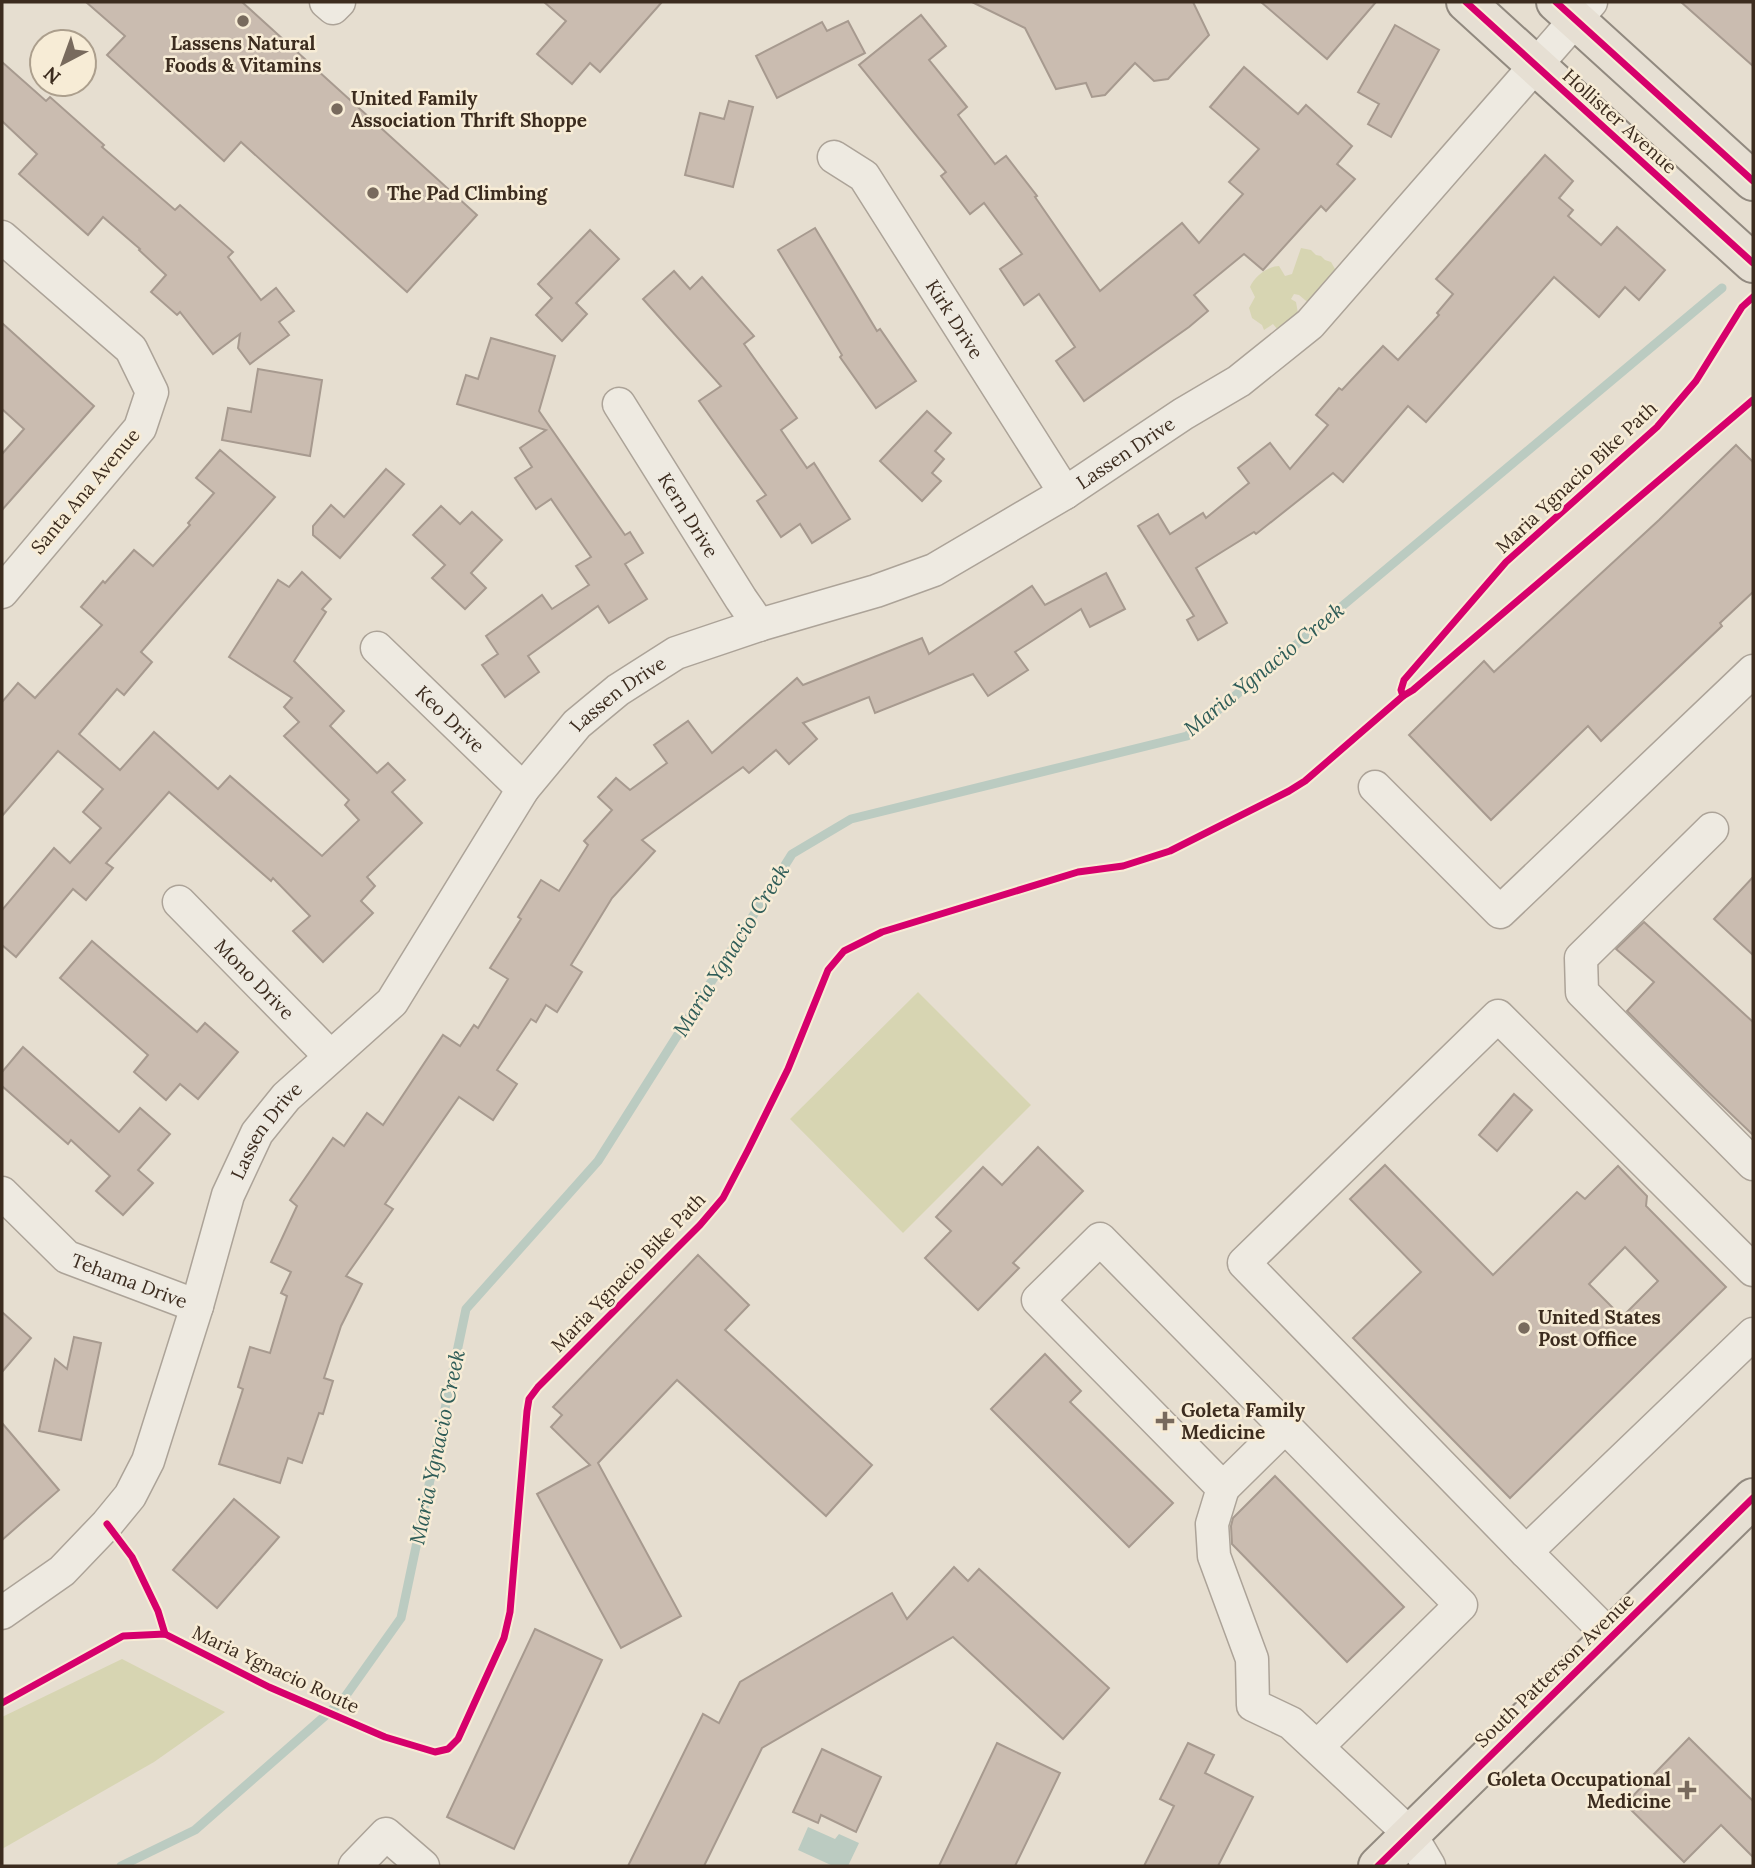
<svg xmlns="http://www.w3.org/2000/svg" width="1755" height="1868" viewBox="0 0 1755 1868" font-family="Lora,serif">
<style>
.green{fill:#d7d5b2}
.water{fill:#bbcbc1}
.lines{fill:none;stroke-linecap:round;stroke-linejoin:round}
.stream{stroke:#bbcbc1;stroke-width:9}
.building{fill:#cabcb0;stroke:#a79a8f;stroke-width:2;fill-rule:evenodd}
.minor-casing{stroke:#aca398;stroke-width:35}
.major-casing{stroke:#91897f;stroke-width:42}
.minor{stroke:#eeeae1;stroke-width:32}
.major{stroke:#e6dfd3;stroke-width:38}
.cycleway-casing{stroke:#f7ecd6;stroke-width:11}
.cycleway{stroke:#d6006c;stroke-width:7}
.poi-dot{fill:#786a5d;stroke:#f7ecd6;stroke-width:2.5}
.labels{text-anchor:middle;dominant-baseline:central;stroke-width:5;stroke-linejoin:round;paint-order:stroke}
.poi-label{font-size:19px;font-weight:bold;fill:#3c2c1f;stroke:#f7ecd6;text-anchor:start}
.street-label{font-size:19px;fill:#3c2c1f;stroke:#f7ecd6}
.water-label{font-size:21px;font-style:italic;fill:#2e5c57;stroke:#f7ecd6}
</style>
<rect width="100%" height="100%" fill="#e6ded0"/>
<g class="green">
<path d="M1301,248L1311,250L1316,255L1321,256L1325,260L1331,262L1335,269L1337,281L1311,305L1299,295L1294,294L1291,299L1296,302L1299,319L1278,330L1273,324L1264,330L1262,325L1252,318L1249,308L1255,297L1250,287C1254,277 1268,266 1279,266L1285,276L1292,274Z"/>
<path d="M918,992L1031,1105L903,1233L790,1119Z"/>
<path d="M122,1659L225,1712L154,1762L2,1849V1717Z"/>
</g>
<path class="water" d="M808,1827L835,1839L839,1834L859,1843L848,1866H833L798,1850Z"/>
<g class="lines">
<path class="stream" d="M121,1866L195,1830L342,1701L401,1618L466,1309L598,1161L792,854L851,819L1187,736L1722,288"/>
</g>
<g class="building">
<path d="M86,2H242L477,215L407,292L241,142L224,161L107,55L125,36Z"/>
<path d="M544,2H662L600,72L590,63L572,84L537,54L566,21Z"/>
<path d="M972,2H1193L1209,35L1168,79L1154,81L1135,63L1105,95L1092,97L1086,83L1056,89L1025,28Z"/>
<path d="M1261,2H1376L1327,59Z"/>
<path d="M1681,2H1753V66Z"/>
<path d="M921,15L946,46L929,60L967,107L958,115L995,164L1006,156L1037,196L1035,197L1100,291L1182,223L1199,243L1243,194L1229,182L1259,149L1210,107L1244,67L1298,114L1306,105L1352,146L1337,164L1355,179L1326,211L1321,206L1263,270L1244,254L1194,295L1208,311L1189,327L1084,401L1056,361L1075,347L1039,294L1024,305L1000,269L1022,254L984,203L970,214L941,176L946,172L859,65Z"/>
<path d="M848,21L865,53L777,98L756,56L822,22L827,31Z"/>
<path d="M1395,25L1439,50L1391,137L1368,124L1379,104L1358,92Z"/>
<path d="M2,62L46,101L50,97L104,145L102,147L175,210L180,205L233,252L228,257L261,300L276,288L294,311L279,322L289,335L250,364L238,348L240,334L213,354L180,312L177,315L151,292L166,275L139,250L140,249L103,217L88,235L19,174L37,154L2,121Z"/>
<path d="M729,101L753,107L733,187L685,175L700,113L724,119Z"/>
<path d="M1545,155L1573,181L1559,198L1573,210L1568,216L1601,245L1617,227L1665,270L1639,300L1625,287L1599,317L1554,277L1426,422L1408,406L1343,482L1333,473L1256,534L1254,532L1196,568L1227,623L1198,640L1187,620L1194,616L1138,526L1158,514L1170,534L1203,513L1206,518L1249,483L1238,468L1270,443L1290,469L1328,425L1316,415L1339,388L1342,390L1383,346L1398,360L1439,315L1437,313L1453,294L1436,279Z"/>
<path d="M815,228L877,331L880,329L916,381L876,408L840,357L842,355L778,250Z"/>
<path d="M590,230L619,259L576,303L587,314L562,341L536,315L552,298L538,284Z"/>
<path d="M674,271L690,289L702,277L754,336L744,344L797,418L781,430L807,468L814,463L850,519L812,543L800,524L781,537L757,501L766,495L699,401L721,386L643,299Z"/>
<path d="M2,323L94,406L2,510V454L24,429L2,409Z"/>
<path d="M491,338L555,356L539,411L625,535L630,532L643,553L625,564L647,599L609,623L598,606L528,656L539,672L505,697L482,665L498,654L486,636L542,595L552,609L589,585L576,566L591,557L551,499L536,509L515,478L532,467L520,448L546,430L457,404L466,375L478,379Z"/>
<path d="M258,369L322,380L310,456L222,440L228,408L251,412Z"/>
<path d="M927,411L951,433L935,451L944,459L932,473L941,481L922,501L880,461Z"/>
<path d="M1736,445L1753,462V592L1720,623L1722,626L1601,741L1588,726L1491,820L1409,735L1484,661L1494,672L1659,520Z"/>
<path d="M220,450L275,497L141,652L152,662L124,695L117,689L79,734L120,770L154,732L218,789L230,776L322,856L359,820L345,805L349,800L284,736L299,722L284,707L292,698L229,657L278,580L289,587L302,572L331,599L322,609L326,612L294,661L344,711L330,726L377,773L388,763L405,780L392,792L422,823L367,877L375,886L361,901L373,913L323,962L293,931L310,916L273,878L271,881L169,792L106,863L113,868L86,900L73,889L16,957L2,945V910L54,848L70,863L101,828L83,812L103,789L58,751L2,816V702L18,683L35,698L102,625L81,607L103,581L105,583L134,550L153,566L190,525L188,523L214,493L196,478Z"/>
<path d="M386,469L404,484L340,558L313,535V526L331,505L344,517Z"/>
<path d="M441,506L460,524L472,512L502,540L471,573L486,588L465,609L432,578L445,565L413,535Z"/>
<path d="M1106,573L1125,609L1090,627L1081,609L1015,652L1028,670L988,696L973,674L875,713L869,697L803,723L817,739L789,764L776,750L749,773L743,767L642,840L655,851L612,898L571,965L582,972L557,1012L546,1005L536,1022L531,1019L497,1070L517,1084L493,1120L459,1097L385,1204L393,1209L346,1276L362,1284L341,1326L324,1378L333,1381L323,1414L319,1413L302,1463L288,1458L280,1483L219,1464L243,1389L238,1387L250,1347L270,1353L287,1296L281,1293L291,1272L271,1262L297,1206L290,1200L333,1138L344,1146L367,1113L383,1125L443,1035L460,1046L474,1025L478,1028L508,979L490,968L521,919L518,917L541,880L559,891L588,845L584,841L612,810L598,797L616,778L630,790L667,763L654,745L688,721L712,753L797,678L803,685L922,638L929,654L1032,586L1045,605Z"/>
<path d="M1753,877V955L1714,919Z"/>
<path d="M1644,922L1753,1022V1135L1705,1089L1627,1011L1654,982L1616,949Z"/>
<path d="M92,941L197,1032L205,1023L238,1052L198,1099L180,1084L166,1100L134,1072L148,1055L60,978Z"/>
<path d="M23,1047L119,1132L140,1108L170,1134L138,1170L153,1183L123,1215L96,1191L110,1176L71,1140L68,1144L2,1086V1072Z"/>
<path d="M1514,1094L1532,1110L1497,1151L1479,1135Z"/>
<path d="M1038,1147L1083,1191L1013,1263L1019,1268L978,1310L925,1258L951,1231L936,1217L983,1167L1002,1185Z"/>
<path d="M1385,1165L1493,1275L1577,1192L1585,1199L1618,1166L1647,1196L1646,1206L1726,1287L1510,1498L1353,1338L1421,1272L1350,1199ZM1625,1247L1658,1281L1622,1317L1589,1284Z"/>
<path d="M698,1255L749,1305L725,1330L872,1465L826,1516L677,1380L598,1463L681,1616L621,1648L537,1494L590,1465L551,1427L562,1415L553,1407Z"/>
<path d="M2,1312L31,1338L2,1372Z"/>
<path d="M74,1337L101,1343L81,1440L39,1431L55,1359L67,1369Z"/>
<path d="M1045,1354L1081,1391L1070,1402L1173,1503L1129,1547L991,1409Z"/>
<path d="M2,1423L59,1490L2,1540Z"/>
<path d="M1275,1476L1404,1607L1347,1662L1232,1544L1231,1526L1233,1518Z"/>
<path d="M234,1499L279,1537L217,1608L173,1570Z"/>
<path d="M954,1567L968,1581L979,1569L1109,1688L1063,1739L953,1637L762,1748L704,1866H628L703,1714L719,1723L740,1682L892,1593L907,1619Z"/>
<path d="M535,1629L602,1660L514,1849L447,1817Z"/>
<path d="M1689,1738L1753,1801V1857L1721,1825L1684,1862L1625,1804Z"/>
<path d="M997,1743L1060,1773L1015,1866H939Z"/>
<path d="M1188,1743L1214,1755L1205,1773L1253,1797L1218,1866H1144L1174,1806L1160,1799Z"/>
<path d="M822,1749L881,1777L856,1832L821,1815L818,1823L793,1812Z"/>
</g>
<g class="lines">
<g class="minor-casing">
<g id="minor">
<path d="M326,2L333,8L339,2"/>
<path id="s1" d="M834,157L864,176L1065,493"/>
<path d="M2,237L131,349L152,392L140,428L2,592"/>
<path id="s2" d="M619,404L741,599L759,625"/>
<path id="s3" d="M377,648L523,789"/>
<path d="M1375,787L1500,912L1753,671"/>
<path d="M1712,829L1581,958L1582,992L1753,1164"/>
<path id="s4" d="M179,902L330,1056"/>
<path id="s5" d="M2,1193L67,1257L197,1306"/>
<path d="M1223,1488L1285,1427"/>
<path d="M1526,1552L1244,1263L1498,1016L1753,1270"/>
<path id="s6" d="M2,1613L62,1571L107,1524L130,1496L148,1461L197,1306L228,1195L257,1133L286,1097L392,1002L523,789L577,724L618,690L676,653L759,625L876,591L934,570L1065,493L1183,414L1239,381L1310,324L1591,2"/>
<path d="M1611,1637L1526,1552L1753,1334"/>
<path d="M1317,1747L1461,1605L1100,1239L1038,1300L1223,1488L1212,1524L1214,1556L1252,1659L1253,1705L1291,1723L1410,1834L1429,1866"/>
<path d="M355,1866L386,1834L423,1866"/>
</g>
</g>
<g class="major-casing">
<g id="major">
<path d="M1466,2L1753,263"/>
<path d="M1556,2L1753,181"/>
<path d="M1378,1866L1753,1498"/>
</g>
</g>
<use href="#minor" class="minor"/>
<use href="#major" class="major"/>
<g class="cycleway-casing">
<g id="cycleway">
<path d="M1466,2L1753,263"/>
<path d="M1556,2L1753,181"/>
<path d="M1403,696L1413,690L1753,400"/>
<path d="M107,1524L132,1557L158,1611L165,1634"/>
<path d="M2,1703L123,1636L165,1634L269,1687L385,1737L435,1752L448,1749L458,1739L504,1638L510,1612L527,1411L529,1399L538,1387L700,1225L723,1198L748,1150L788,1069L828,970L844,951L882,932L1078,872L1123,866L1170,851L1289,791L1305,781L1403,696L1401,690L1404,680L1506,562L1657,427L1696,381L1742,307L1753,297"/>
<path d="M1378,1866L1753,1498"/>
</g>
</g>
<use href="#cycleway" class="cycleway"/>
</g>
<g class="poi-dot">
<circle cx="243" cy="21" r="7"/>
<circle cx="337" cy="109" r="7"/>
<circle cx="373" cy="193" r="7"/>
<circle cx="1524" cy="1328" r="7"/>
<path d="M1161.5 1410.5h7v7h7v7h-7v7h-7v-7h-7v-7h7z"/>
<path d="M1683.5 1779.5h7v7h7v7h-7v7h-7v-7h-7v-7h7z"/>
</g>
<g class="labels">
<g class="poi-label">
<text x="243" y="43" text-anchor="middle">Lassens Natural<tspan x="243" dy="22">Foods &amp; Vitamins</tspan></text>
<text x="351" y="98">United Family<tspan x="351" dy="22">Association Thrift Shoppe</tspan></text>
<text x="387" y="193">The Pad Climbing</text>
<text x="1538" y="1317">United States<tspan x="1538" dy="22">Post Office</tspan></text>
<text x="1181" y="1410">Goleta Family<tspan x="1181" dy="22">Medicine</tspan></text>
<text x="1671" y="1779" text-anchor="end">Goleta Occupational<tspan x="1671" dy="22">Medicine</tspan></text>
</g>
<g class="street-label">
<text transform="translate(1620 121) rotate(42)">Hollister Avenue</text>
<text stroke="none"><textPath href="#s1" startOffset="205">Kirk Drive</textPath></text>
<text stroke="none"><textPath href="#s6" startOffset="1701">Lassen Drive</textPath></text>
<text transform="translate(1576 477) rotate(-43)">Maria Ygnacio Bike Path</text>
<text transform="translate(85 491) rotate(-50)">Santa Ana Avenue</text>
<text stroke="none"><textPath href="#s2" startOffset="131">Kern Drive</textPath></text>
<text stroke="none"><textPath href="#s6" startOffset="1134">Lassen Drive</textPath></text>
<text stroke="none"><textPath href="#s3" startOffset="102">Keo Drive</textPath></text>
<text stroke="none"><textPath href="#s4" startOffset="108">Mono Drive</textPath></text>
<text stroke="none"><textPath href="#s6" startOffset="567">Lassen Drive</textPath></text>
<text transform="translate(628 1272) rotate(-46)">Maria Ygnacio Bike Path</text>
<text stroke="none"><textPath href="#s5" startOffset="158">Tehama Drive</textPath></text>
<text transform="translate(276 1669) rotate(25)">Maria Ygnacio Route</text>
<text transform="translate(1554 1670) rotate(-44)">South Patterson Avenue</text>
</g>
<g class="water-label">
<text transform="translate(1264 669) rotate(-39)">Maria Ygnacio Creek</text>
<text transform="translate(731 950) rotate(-58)">Maria Ygnacio Creek</text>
<text transform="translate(437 1447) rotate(-78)">Maria Ygnacio Creek</text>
</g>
</g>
<rect width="1755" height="1868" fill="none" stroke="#3c2c1f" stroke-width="7"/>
<g transform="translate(63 63) rotate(221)"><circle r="33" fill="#f7ecd6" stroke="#ac9f8d" stroke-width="2"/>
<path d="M0-5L12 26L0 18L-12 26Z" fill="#786a5d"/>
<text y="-10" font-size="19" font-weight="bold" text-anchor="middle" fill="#3c2c1f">N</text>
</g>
</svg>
